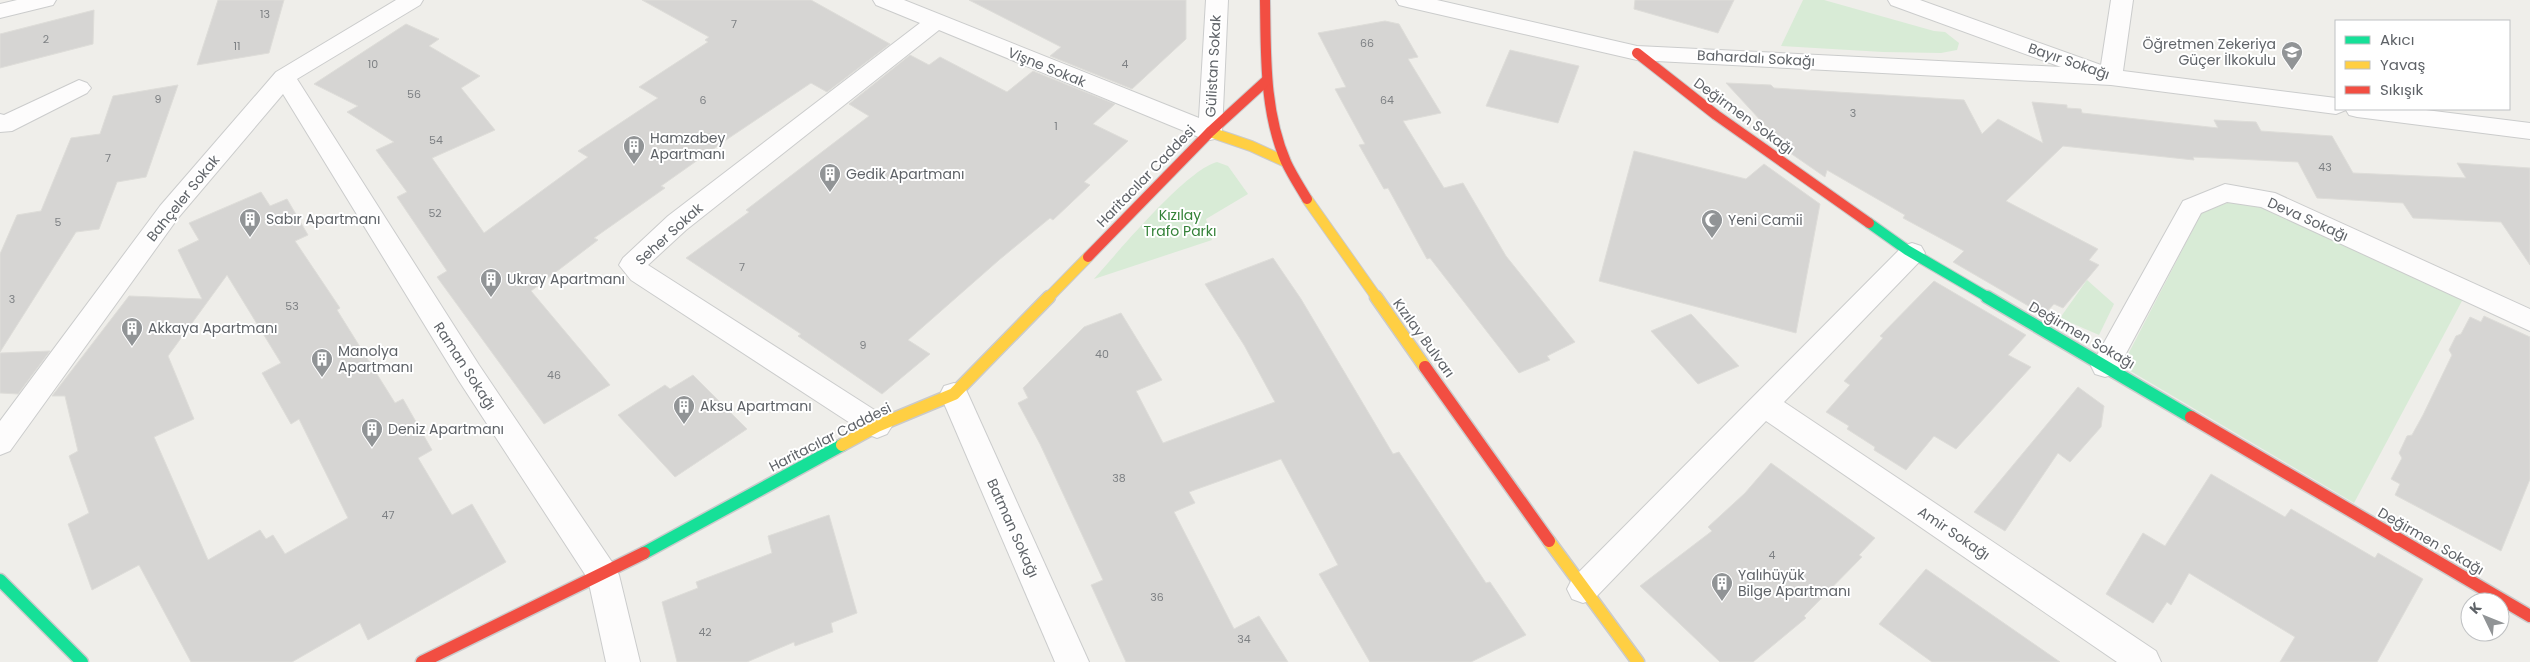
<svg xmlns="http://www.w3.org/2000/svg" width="2530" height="662" viewBox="0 0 2530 662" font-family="Poppins,sans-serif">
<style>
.green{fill:#d8ebd6}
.building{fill:#d6d5d3;stroke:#deddd9;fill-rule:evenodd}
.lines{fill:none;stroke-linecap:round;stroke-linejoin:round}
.street-casing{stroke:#cbcccc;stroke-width:2}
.fast-far1-casing{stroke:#cacacb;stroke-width:12}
.fast-casing{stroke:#cacacb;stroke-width:15}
.slow-far1-casing{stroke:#cacacb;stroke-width:12}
.slow-casing{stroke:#cacacb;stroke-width:15}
.jam-far1-casing{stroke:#cacacb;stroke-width:12}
.jam-casing{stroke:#cacacb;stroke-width:15}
.street{fill:#fdfcfc;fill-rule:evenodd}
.fast-far1{stroke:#16e098;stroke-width:10}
.fast{stroke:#16e098;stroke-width:12}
.slow-far1{stroke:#ffcf43;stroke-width:10}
.slow{stroke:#ffcf43;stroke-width:12}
.jam-far1{stroke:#f24e42;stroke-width:10}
.jam{stroke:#f24e42;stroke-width:12}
.labels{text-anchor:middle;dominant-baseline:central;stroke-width:4;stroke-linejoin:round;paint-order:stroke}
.number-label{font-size:11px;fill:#7e8184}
.poi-label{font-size:14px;fill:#5f6368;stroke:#fff;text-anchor:start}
.street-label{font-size:14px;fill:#5f6368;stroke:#fff}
.park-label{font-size:14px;fill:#348238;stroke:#fff}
</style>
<rect width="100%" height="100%" fill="#efeeea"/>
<g class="green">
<path d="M1803,0H1824L1934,31L1945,32L1959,43L1957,50L1941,53L1883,52L1781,46Z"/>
<path d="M1217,162L1228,166L1248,194L1206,219L1212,240L1094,279C1118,252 1186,170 1217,162Z"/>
<path d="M2233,201L2263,203L2463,299L2354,503L2122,366L2202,212Z"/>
<path d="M2087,280L2114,304L2099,335L2060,318Z"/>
</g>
<g class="building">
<path d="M218,0H284L269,53L197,65Z"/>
<path d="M642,0H811L890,44L827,92L811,83L729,138L661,186L665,188L594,238L598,240L531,291L610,385L544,424L437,277L447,271L397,197L407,192L376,150L394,142L347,112L358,106L314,84L406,24L439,39L429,46L480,76L461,88L495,130L432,158L484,233L588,157L578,151L658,98L639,87L708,42L705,40L709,37Z"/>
<path d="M969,0H1186V39L1132,89L1050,56L1061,47Z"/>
<path d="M1635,0H1734L1718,33L1634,9Z"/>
<path d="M94,10L93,44L0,68V34Z"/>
<path d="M1385,21L1399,24L1418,57L1408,59L1441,113L1403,121L1444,188L1463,183L1506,256L1575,342L1547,356L1550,360L1519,373L1430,258L1427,259L1388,188L1384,189L1359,145L1365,144L1335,89L1346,87L1318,33Z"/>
<path d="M1510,50L1579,66L1558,123L1486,106Z"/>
<path d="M910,55L929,65L940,57L1007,92L1033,71L1115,104L1093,124L1128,141L1084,182L1090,185L1053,220L1050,218L999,260L908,340L930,354L882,394L798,336L801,334L686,258L749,212L746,210L869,116L849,104Z"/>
<path d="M1726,83L1771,85L1774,88L1964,100L1982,134L1998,119L2043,143L2032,102L2067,105V108L2081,109L2082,113L2218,128L2214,120L2256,122L2261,131L2332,136L2353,173L2466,178L2457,163L2530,168V265L2501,222L2413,218L2403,203L2317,198L2298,162L2193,157L2194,160L2063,146L2006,201L2098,249L2089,260L2099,265L2063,308L2054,304L2044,315L1953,262L1964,251L1903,218L1905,215L1827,170L1825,177L1783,148L1785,147Z"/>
<path d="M178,85L146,177L117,182L99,229L76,232L0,352V254L17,215L41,211L71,138L100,134L113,96Z"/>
<path d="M1634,151L1746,179L1764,164L1820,204L1796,333L1599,281Z"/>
<path d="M261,192L270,206L287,199L308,235L295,241L340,308L337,310L395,403L403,399L432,450L418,458L452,515L472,504L506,562L368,640L360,623L292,662H191L139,565L92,590L68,524L89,513L69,456L78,451L65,396H52L129,296L202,299L178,250L199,240L189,223ZM227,275L281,363L262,373L291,424L299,419L348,518L285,554L273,535L266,539L260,530L208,560L154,437L194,419L168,356Z"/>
<path d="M1273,258L1301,299L1393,454L1399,452L1486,583L1490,582L1526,635L1471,662H1370L1319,574L1338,565L1281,459L1189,492L1195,503L1174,512L1234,629L1259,616L1288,662H1126L1091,585L1103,580L1040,444L1018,403L1028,398L1023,388L1084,327L1121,313L1162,380L1136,391L1163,443L1275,402L1244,345L1205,284Z"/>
<path d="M1934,281L2026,335L2008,355L2031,367L1956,449L1934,436L1906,470L1874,450L1875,447L1847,429L1849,426L1826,412L1850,385L1844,381L1883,338L1880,336Z"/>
<path d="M1691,314L1739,366L1698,384L1651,331Z"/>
<path d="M2484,316L2530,337V479L2501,551L2395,495L2400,484L2391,479L2402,458L2399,453L2407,436L2412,435L2423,415L2452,355L2449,350L2456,336L2461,334L2470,317L2481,322Z"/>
<path d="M50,351L18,394L0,393V353Z"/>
<path d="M693,375L747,429L675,477L618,415L665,385L670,389Z"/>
<path d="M2078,387L2104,406L2101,427L2070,462L2058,453L2005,531L1974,512Z"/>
<path d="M1771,463L1875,538L1859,555L1862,557L1804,616L1806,618L1753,662H1720L1640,586L1712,531L1708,527L1745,493Z"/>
<path d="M2211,474L2285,517L2291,509L2375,558L2378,553L2423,579L2377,662H2280L2295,637L2189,573L2171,605L2167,602L2153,623L2106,594L2143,533L2165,546Z"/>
<path d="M829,515L857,613L831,623L833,632L795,646L794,642L747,662H677L662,602L698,588L696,582L772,553L768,536Z"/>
<path d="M1926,569L2060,662H1932L1879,624Z"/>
</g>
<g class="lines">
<g class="street-casing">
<g id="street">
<path d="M17,0H56L53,5L0,18V4Z"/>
<path d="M396,0H423L420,5L297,79L479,365L614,565L619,575L640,662H606L588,579L459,381L283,94L178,218L10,451L0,455V421L160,206L276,72Z"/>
<path d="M873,0H904L1199,118L1206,0H1228L1222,132L1219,138L1210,140L1201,138L939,30L686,230L648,265L887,418L892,426L887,434L877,438L867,434L631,280L619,265L623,258L668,216L920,23L876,5Z"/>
<path d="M1396,0H1437L1637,46L2061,67L1891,5L1888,0H1920L2101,65L2111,0H2133L2123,71L2336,98V109H2418L2530,123V139L2357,117L2349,115L2346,110L2336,114L2111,85L1637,60L1407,7L1399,5Z"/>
<path d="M79,80L87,83L91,88L87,93L12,131L0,132V114L4,115Z"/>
<path d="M2225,184L2275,193L2530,309V331L2261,207L2227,202L2201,213L2115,374L2105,377L2095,374L2091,366L2183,201Z"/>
<path d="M1912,243L1921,246L1925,253L1921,260L1784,402L2156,651L2161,662H2117L1766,421L1594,599L1583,603L1572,599L1567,589L1572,579L1903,246Z"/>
<path d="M954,383L964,386L968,394L1089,662H1055L940,394L944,386Z"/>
</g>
</g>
<g class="fast-far1-casing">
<path id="fast-far1" d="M1869,223L1907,250L1989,298"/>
</g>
<g class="fast-casing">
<g id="fast">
<path d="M1987,297L2191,417"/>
<path d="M644,553L842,445"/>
<path d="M0,580L82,662"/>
</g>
</g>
<g class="slow-far1-casing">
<g id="slow-far1">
<path d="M1210,132L1251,146L1286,162"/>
<path d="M1307,199L1377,298"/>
<path d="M1048,298L1088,257"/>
</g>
</g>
<g class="slow-casing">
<g id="slow">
<path d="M1376,297L1425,367"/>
<path d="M842,445L877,426L954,394L1049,297"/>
<path d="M1549,541L1638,662"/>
</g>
</g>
<g class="jam-far1-casing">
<g id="jam-far1">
<path d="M1265,0C1266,55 1264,111 1286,162C1292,175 1300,187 1307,199"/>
<path d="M1637,53L1716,115L1869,223"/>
<path d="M1088,257L1210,132L1267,80"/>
</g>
</g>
<g class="jam-casing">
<g id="jam">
<path d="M1425,367L1549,541"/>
<path d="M2191,417L2530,616"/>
<path d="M422,662L644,553"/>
</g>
</g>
<use href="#street" class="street"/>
<use href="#fast-far1" class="fast-far1"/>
<use href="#fast" class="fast"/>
<use href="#slow-far1" class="slow-far1"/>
<use href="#slow" class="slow"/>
<use href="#jam-far1" class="jam-far1"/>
<use href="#jam" class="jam"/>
</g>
<defs>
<g id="school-pin" transform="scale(1.125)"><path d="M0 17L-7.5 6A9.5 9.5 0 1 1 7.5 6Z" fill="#919496" stroke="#fff"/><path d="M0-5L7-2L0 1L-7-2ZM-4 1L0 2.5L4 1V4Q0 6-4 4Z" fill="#fff"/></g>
<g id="building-pin" transform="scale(1.125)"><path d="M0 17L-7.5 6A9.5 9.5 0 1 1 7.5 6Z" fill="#919496" stroke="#fff"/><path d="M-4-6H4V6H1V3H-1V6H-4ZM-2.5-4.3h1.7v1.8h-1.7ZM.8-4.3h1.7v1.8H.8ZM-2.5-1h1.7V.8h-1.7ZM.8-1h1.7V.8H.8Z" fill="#fff"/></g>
<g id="mosque-pin" transform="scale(1.125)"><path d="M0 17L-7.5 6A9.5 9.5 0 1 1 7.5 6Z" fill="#919496" stroke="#fff"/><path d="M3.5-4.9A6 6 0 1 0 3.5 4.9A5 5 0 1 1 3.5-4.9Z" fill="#fff"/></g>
</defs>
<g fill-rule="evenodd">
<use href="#school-pin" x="2292" y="52"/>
<use href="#building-pin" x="634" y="146"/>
<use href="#building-pin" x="830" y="174"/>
<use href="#building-pin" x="250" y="219"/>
<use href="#mosque-pin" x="1712" y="220"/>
<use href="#building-pin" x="491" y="279"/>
<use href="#building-pin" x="132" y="328"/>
<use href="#building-pin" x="322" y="359"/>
<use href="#building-pin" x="684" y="406"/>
<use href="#building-pin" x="372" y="429"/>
<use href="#building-pin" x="1722" y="583"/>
</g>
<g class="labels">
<g class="number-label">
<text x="265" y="14">13</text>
<text x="734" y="24">7</text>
<text x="46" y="39">2</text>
<text x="1367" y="43">66</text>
<text x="237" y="46">11</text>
<text x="373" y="64">10</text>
<text x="1125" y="64">4</text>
<text x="414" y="94">56</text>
<text x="158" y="99">9</text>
<text x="703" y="100">6</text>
<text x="1387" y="100">64</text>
<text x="1853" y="113">3</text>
<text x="1056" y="126">1</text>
<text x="436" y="140">54</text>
<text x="108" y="158">7</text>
<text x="2325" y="167">43</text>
<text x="435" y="213">52</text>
<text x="58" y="222">5</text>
<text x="742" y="267">7</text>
<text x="12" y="299">3</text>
<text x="292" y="306">53</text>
<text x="863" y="345">9</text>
<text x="1102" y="354">40</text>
<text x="554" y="375">46</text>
<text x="1119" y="478">38</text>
<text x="388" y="515">47</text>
<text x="1772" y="555">4</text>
<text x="1157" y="597">36</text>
<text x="705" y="632">42</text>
<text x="1244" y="639">34</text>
</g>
<g class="poi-label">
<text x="2276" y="44" text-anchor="end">Öğretmen Zekeriya<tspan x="2276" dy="16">Güçer İlkokulu</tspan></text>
<text x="650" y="138">Hamzabey<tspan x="650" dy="16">Apartmanı</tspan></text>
<text x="846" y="174">Gedik Apartmanı</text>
<text x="266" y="219">Sabır Apartmanı</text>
<text x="1728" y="220">Yeni Camii</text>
<text x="507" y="279">Ukray Apartmanı</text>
<text x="148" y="328">Akkaya Apartmanı</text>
<text x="338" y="351">Manolya<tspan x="338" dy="16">Apartmanı</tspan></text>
<text x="700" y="406">Aksu Apartmanı</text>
<text x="388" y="429">Deniz Apartmanı</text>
<text x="1738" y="575">Yalıhüyük<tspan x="1738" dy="16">Bilge Apartmanı</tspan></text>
</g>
<g class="street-label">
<text transform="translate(1756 58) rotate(3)">Bahardalı Sokağı</text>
<text transform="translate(2069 61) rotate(19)">Bayır Sokağı</text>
<text transform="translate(1213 66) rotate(-87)">Gülistan Sokak</text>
<text transform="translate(1047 67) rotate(22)">Vişne Sokak</text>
<text transform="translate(1744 116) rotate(36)">Değirmen Sokağı</text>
<text transform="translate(1146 176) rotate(-46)">Haritacılar Caddesi</text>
<text transform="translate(183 198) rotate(-51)">Bahçeler Sokak</text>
<text transform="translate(2308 219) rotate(24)">Deva Sokağı</text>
<text transform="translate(669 234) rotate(-42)">Seher Sokak</text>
<text transform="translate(2082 335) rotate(30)">Değirmen Sokağı</text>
<text transform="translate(1424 338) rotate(54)">Kızılay Bulvarı</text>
<text transform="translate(465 366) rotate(57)">Raman Sokağı</text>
<text transform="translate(830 437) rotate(-27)">Haritacılar Caddesi</text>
<text transform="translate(1013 528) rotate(66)">Batman Sokağı</text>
<text transform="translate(1954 533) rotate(34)">Amir Sokağı</text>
<text transform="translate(2431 541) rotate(30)">Değirmen Sokağı</text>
</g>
<g class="park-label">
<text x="1180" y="215">Kızılay<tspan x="1180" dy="16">Trafo Parkı</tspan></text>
</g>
</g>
<rect x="2335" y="20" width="175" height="90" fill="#ffffff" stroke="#bfc1c3"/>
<rect x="2345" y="36" width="25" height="8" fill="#16e098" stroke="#bfc1c3"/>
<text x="2380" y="45" font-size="15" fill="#5f6368">Akıcı</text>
<rect x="2345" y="61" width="25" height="8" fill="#ffcf43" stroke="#bfc1c3"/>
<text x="2380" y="70" font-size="15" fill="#5f6368">Yavaş</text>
<rect x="2345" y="86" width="25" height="8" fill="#f24e42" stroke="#bfc1c3"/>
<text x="2380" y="95" font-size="15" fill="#5f6368">Sıkışık</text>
<g transform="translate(2485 617) rotate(313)"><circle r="24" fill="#ffffff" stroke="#bfc1c3"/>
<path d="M0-4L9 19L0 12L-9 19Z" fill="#919496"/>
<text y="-8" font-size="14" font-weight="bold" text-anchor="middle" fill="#5f6368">K</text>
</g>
</svg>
